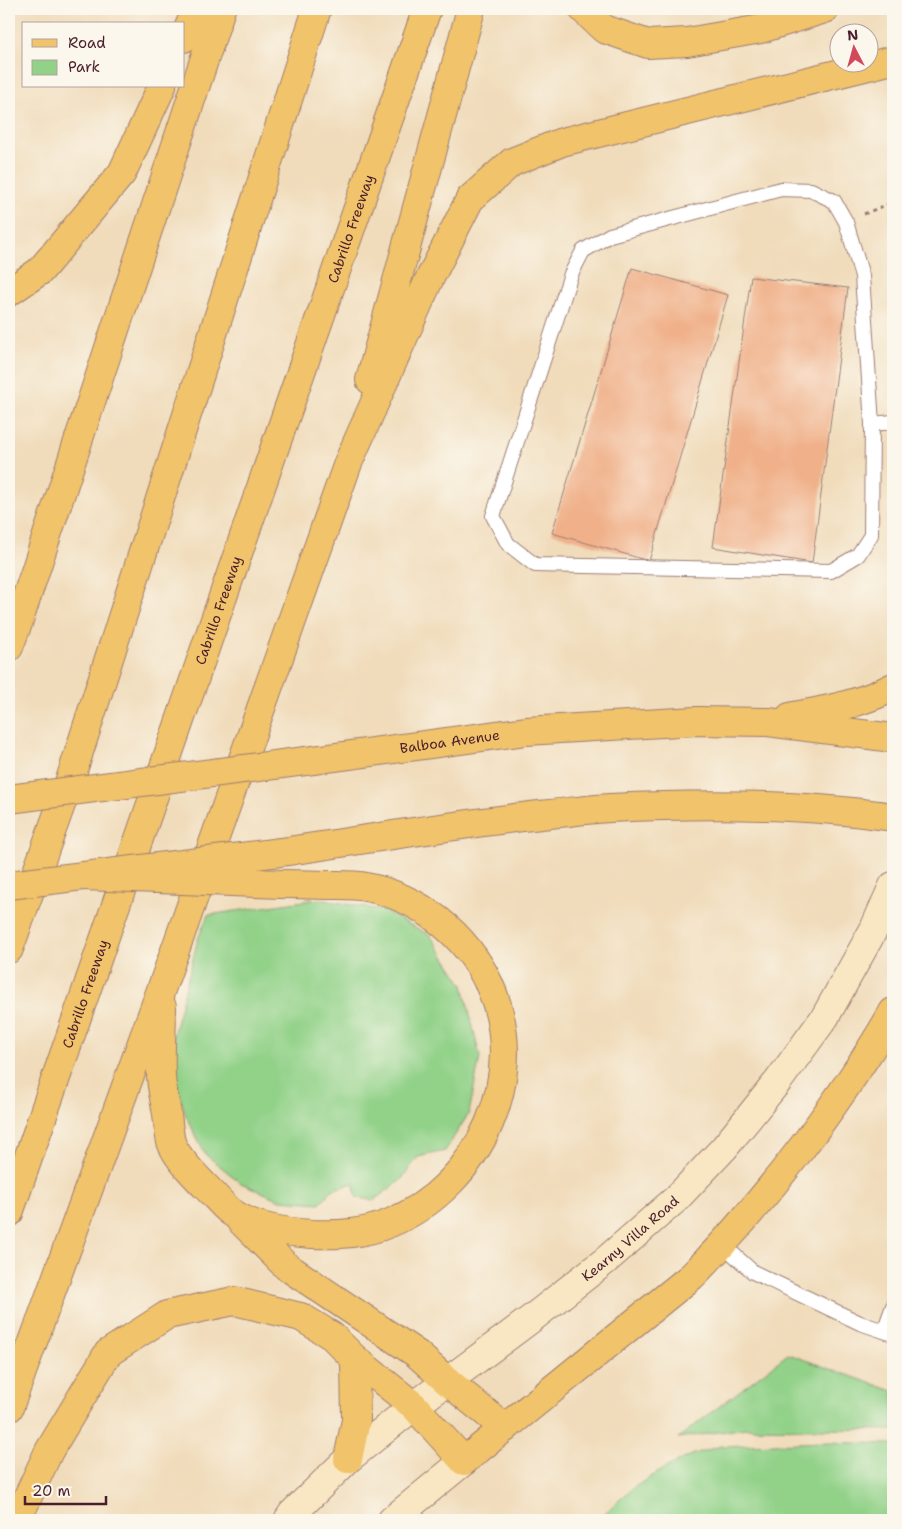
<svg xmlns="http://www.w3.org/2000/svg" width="902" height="1529" viewBox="0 0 902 1529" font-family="'Shantell Sans',sans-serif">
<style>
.green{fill:#91d188;stroke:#6e785a}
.building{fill:#f0b18a}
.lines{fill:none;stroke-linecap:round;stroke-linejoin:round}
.lane-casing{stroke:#9d7d72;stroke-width:16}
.secondary-casing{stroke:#9d7d72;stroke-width:30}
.primary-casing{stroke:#9d7d72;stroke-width:30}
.highway-casing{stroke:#9d7d72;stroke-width:30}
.path{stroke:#9d7d72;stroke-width:3;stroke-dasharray:4 4;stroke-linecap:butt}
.lane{stroke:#fff;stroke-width:14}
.secondary{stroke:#f9e7c3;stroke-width:28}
.primary{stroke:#f1c36a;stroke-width:28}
.highway{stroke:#f1c36a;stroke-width:28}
.primary-bridge-casing{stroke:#9d7d72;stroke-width:30;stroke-linecap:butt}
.highway-bridge-casing{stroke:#9d7d72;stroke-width:30;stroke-linecap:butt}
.primary-bridge{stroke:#f1c36a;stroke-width:28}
.highway-bridge{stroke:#f1c36a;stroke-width:28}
.labels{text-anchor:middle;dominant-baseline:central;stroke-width:5;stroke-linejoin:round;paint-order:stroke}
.street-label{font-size:14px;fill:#4a1f2b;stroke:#fbf7ec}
</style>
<rect width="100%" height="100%" fill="#fbf7ec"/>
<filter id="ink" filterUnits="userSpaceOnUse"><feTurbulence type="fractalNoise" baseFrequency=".02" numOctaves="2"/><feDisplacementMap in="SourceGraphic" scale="10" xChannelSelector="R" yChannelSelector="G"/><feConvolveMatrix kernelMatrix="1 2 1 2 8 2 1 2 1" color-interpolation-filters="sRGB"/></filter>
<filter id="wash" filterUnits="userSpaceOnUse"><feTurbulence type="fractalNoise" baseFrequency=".0096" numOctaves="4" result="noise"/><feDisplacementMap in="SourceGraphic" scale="20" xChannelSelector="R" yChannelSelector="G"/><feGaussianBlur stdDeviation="1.12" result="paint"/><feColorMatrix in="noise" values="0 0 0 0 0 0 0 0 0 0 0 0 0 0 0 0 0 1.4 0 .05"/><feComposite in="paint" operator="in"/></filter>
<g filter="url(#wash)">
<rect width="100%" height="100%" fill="#f0dbba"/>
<g class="green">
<path d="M318,899L382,910L430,935L463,985L480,1057L469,1113L445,1151L418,1157L401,1180L374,1200L357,1198L353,1183L332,1190L320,1203L280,1200L241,1183L205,1154L186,1116L177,1085L173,1036L198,939L208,915Z"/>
<path d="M788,1354L893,1391V1430L746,1428L678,1438Z"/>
<path d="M824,1442L893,1444V1520H597L632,1489L663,1469L694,1454L721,1446Z"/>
</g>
<g id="blocks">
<g class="building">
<path d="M632,268L728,295L649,561L552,533Z"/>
<path d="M751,277L848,288L812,563L713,547Z"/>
</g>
</g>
</g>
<g filter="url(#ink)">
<use href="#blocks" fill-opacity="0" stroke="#9d7d72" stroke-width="1"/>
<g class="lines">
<g class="lane-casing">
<g id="lane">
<path d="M781,189L811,190L834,201L846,222L862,276L872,424L871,535L858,555L831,571L535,565L508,544L493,516L571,274L583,251L610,235Z"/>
<path d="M872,424L893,422"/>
<path d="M723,1245L753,1272L860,1323L893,1334"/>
<path d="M884,1331L893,1306"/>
</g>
</g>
<g class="secondary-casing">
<g id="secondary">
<path id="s1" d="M288,1520L292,1514L348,1459L414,1406L531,1319L605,1261L676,1199L724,1148L779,1080L825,1017L874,929L893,886"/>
<path d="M392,1520L464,1461"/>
</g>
</g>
<g class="primary-casing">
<g id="primary">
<path d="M790,717C825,710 861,704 893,687"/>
<path id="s2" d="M321,759L526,731L696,721L768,722L893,738"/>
<path d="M281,852C371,839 460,823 550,814C570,812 590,809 610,808C705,803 800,803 893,817"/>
<path d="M464,1461L692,1276C733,1235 769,1191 804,1145C836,1102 867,1058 893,1012"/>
</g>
</g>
<g class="highway-casing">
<g id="highway">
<path d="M583,9L604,29L648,44L687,42L761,29L825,9"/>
<path d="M184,38L197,9"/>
<path d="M9,292L40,271L122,173L162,86"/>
<path d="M370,380L471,9"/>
<path d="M9,647L18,623L221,9"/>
<path d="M9,949L71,777L317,9"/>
<path d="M162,1007C162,1031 160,1054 161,1077C162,1090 165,1102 167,1114C168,1123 169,1133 171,1142C176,1157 197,1178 208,1189C216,1197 223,1206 231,1212C253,1228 286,1232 312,1234C339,1235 364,1234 390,1223C480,1186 531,1075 489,984C466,934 419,897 366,887C357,885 347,885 338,885C319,885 301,884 282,884"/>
<path id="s3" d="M9,1213L427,9"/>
<path d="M240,1220L286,1266L417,1354L447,1381L505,1428"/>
<path d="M9,1408L162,987L348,463L428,282L470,199L512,162L562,142L893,60"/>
<path d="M348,1459L356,1420L355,1359"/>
<path d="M17,1520L49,1451L108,1353L167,1315L234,1301L301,1317L332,1336L355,1359L414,1406L464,1461"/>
</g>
</g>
<path class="path" d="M864,214L893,202"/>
<use href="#lane" class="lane"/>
<use href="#secondary" class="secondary"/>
<use href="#primary" class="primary"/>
<use href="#highway" class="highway"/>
<g class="primary-bridge-casing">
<g id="primary-bridge">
<path d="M9,799L321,759"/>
<path d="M9,885L281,852"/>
</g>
</g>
<g class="highway-bridge-casing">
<path id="highway-bridge" d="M83,876L282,884"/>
</g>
<use href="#primary-bridge" class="primary-bridge"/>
<use href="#highway-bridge" class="highway-bridge"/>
</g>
</g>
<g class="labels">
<g class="street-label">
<text stroke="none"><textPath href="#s3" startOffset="1042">Cabrillo Freeway</textPath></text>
<text stroke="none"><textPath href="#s3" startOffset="638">Cabrillo Freeway</textPath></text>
<text stroke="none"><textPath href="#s2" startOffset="130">Balboa Avenue</textPath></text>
<text stroke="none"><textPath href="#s3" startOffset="232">Cabrillo Freeway</textPath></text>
<text stroke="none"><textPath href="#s1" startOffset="444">Kearny Villa Road</textPath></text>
</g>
</g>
<rect width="902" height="1529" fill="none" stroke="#fbf7ec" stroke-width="30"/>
<rect x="22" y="22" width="162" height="65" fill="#fbf7ec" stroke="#b4a19f"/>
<rect x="32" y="39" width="25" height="8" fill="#f1c36a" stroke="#b4a19f"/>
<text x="68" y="48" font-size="15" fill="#4a1f2b">Road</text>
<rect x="32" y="60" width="25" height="15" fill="#91d188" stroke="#b4a19f"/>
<text x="68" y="72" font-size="15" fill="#4a1f2b">Park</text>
<g transform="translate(854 48) rotate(354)"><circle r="24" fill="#fbf7ec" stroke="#b4a19f"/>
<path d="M0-4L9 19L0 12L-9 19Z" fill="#d1495b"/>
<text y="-8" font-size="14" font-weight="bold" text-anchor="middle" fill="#4a1f2b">N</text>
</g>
<path d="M25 1496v8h81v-8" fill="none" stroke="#4a1f2b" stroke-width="2.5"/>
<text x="32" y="1496" font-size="15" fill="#4a1f2b" stroke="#fbf7ec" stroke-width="4" paint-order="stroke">20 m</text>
</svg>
